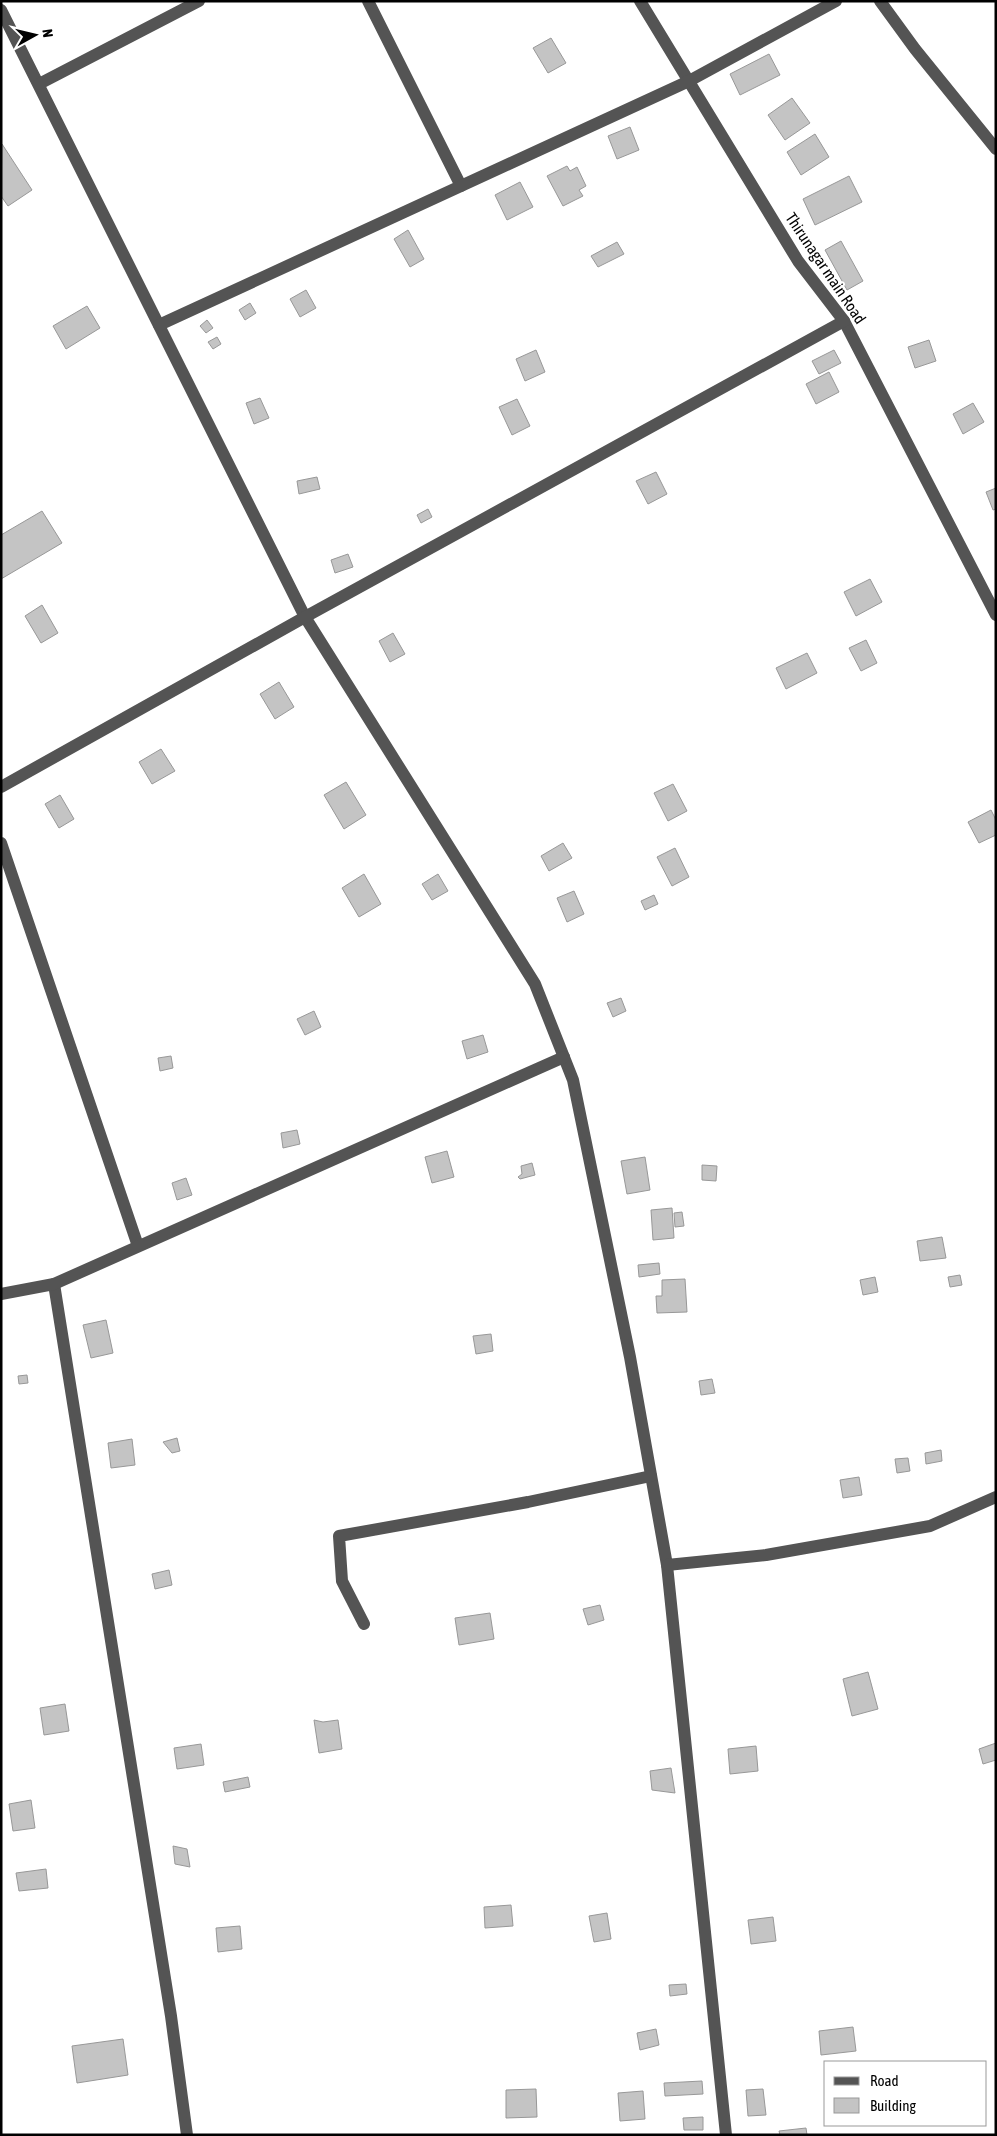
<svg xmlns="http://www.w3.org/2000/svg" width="997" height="2136" viewBox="0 0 997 2136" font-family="'Asap Condensed',sans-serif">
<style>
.building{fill:#c4c4c4;stroke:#989898}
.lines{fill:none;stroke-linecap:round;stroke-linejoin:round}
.minor{stroke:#545454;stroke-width:12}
.labels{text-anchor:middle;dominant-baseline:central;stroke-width:4;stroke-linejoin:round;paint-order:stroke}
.street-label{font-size:16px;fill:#000;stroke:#fff}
</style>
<rect width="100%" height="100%" fill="#fff"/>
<g class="building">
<path d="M551,38L566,63L548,73L533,48Z"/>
<path d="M769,54L780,75L740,95L730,74Z"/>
<path d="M792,98L810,123L785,140L768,115Z"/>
<path d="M630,127L639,150L617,159L608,136Z"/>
<path d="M815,134L829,157L801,175L787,152Z"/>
<path d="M2,144L32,190L8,206L1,196Z"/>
<path d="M567,166L570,171L577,167L586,186L579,190L583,196L563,206L547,176Z"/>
<path d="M849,176L862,202L815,225L803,199Z"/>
<path d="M520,182L533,207L507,220L495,195Z"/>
<path d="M408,230L424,259L410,267L394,239Z"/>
<path d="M841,241L863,281L847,290L825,250Z"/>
<path d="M617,242L624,254L598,267L591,256Z"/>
<path d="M306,290L316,308L300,317L290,299Z"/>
<path d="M250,303L256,313L245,320L239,310Z"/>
<path d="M87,306L100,328L66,349L53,326Z"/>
<path d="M207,320L213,328L206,333L200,326Z"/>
<path d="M217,337L221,344L213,349L208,342Z"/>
<path d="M929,340L936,361L915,368L908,347Z"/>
<path d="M536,350L545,372L525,381L516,359Z"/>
<path d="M834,350L841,363L819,374L812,361Z"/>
<path d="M829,372L839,392L816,404L806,384Z"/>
<path d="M260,398L269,418L254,424L246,403Z"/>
<path d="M517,399L530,426L512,435L499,407Z"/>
<path d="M973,403L984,422L963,434L953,414Z"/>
<path d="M656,472L667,494L648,504L636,481Z"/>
<path d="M317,477L320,489L299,494L297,481Z"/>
<path d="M996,488V509L993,510L986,492Z"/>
<path d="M428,509L432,517L421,523L417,515Z"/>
<path d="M42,511L62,543L1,579V535Z"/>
<path d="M348,554L353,567L335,573L331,560Z"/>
<path d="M870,579L882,602L856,616L844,592Z"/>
<path d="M42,605L58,633L41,643L25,616Z"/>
<path d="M393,633L405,654L390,662L379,641Z"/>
<path d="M866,640L877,663L861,671L849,648Z"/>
<path d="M807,653L817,673L786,689L776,668Z"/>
<path d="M279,682L294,707L275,719L260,694Z"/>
<path d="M161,749L175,771L152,784L139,762Z"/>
<path d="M346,782L366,815L344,829L324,795Z"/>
<path d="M673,784L687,811L668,821L654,793Z"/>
<path d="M60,795L74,819L59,828L45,804Z"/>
<path d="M991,810L996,820V835L979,843L968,822Z"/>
<path d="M563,843L572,858L549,871L541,856Z"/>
<path d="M675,848L689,877L672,886L657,857Z"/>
<path d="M364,874L381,904L359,917L342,888Z"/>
<path d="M438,874L448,891L432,900L422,884Z"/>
<path d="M574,891L584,914L567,922L557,898Z"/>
<path d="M654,895L658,904L645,910L641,901Z"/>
<path d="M621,998L626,1011L613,1017L607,1003Z"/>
<path d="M314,1011L321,1027L305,1035L297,1019Z"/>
<path d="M483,1035L488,1052L467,1059L462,1041Z"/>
<path d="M171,1056L173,1068L160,1071L158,1058Z"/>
<path d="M297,1130L300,1144L283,1148L281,1133Z"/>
<path d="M447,1151L454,1177L432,1183L425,1157Z"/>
<path d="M645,1157L650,1190L627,1194L621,1161Z"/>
<path d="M532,1163L535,1175L520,1179L518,1177L522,1174L521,1166Z"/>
<path d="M702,1165L717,1166L716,1181L702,1180Z"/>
<path d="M186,1178L192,1195L177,1200L172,1183Z"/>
<path d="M672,1208L674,1238L653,1240L651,1210Z"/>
<path d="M682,1212L684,1226L675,1227L674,1213Z"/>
<path d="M942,1237L946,1258L920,1261L917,1241Z"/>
<path d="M659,1263L660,1274L639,1277L638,1265Z"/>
<path d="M960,1275L962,1285L950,1287L948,1277Z"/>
<path d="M875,1277L878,1292L863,1295L860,1280Z"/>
<path d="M685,1279L687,1312L657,1313L656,1296H662V1280Z"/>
<path d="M106,1320L113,1353L91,1358L83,1325Z"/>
<path d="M491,1334L493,1351L476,1354L473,1336Z"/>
<path d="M27,1375L28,1383L19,1384L18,1376Z"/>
<path d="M712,1379L715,1393L701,1395L699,1381Z"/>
<path d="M177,1438L180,1451L172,1453L163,1442Z"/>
<path d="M132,1439L135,1465L111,1468L108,1443Z"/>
<path d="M941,1450L942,1461L926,1464L925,1453Z"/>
<path d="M908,1458L910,1471L897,1473L895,1459Z"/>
<path d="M859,1477L862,1495L843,1498L840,1480Z"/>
<path d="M169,1570L172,1585L155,1589L152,1574Z"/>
<path d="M600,1605L604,1620L588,1625L583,1609Z"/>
<path d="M490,1613L494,1639L459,1645L455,1618Z"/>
<path d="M868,1672L878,1709L852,1716L843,1679Z"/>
<path d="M65,1704L69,1731L44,1735L40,1708Z"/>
<path d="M314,1720L323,1722L338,1720L342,1749L319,1753Z"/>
<path d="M996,1743V1760L983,1764L979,1749Z"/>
<path d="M201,1744L204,1765L177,1769L174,1748Z"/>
<path d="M756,1746L758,1771L730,1774L728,1749Z"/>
<path d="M671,1768L675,1793L652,1790L650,1771Z"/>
<path d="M248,1777L250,1787L225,1792L223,1782Z"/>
<path d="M31,1800L35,1828L13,1831L9,1804Z"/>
<path d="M173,1846L187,1849L190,1867L175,1864Z"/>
<path d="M46,1869L48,1888L19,1891L16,1873Z"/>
<path d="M511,1905L513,1926L485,1928L484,1907Z"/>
<path d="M607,1913L611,1939L594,1942L589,1916Z"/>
<path d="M773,1917L776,1941L751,1944L748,1920Z"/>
<path d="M240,1926L242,1949L218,1952L216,1928Z"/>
<path d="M686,1984L687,1994L670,1996L669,1985Z"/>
<path d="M853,2027L856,2051L821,2055L819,2031Z"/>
<path d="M656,2029L659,2045L640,2050L637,2033Z"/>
<path d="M123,2039L128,2075L77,2083L72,2046Z"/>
<path d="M702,2081L703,2094L665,2096L664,2083Z"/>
<path d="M536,2089L537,2117L506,2118V2090Z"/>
<path d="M763,2089L766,2115L748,2116L746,2090Z"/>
<path d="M643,2091L645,2119L620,2121L618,2093Z"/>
<path d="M703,2117V2130H684L683,2118Z"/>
<path d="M806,2128L807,2135H780L779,2131Z"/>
</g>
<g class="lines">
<g class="minor">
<path d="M368,1L461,186"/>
<path d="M640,1L798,261L844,321L996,615"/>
<path d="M880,1L915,49L996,149"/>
<path d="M1,10L305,617L535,984L573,1080L630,1357L667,1565L726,2135"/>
<path d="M39,84L199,1"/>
<path d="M159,325L689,81L836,1"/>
<path d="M1,787L305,617L844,321"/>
<path d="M1,843L138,1246"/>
<path d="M54,1284L171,2016L187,2135"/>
<path d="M1,1294L54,1284L564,1057"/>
<path d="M667,1565L766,1555L930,1526L996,1497"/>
<path d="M364,1624L342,1581L339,1536L528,1502L651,1476"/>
</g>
</g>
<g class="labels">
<g class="street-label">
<text transform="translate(826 268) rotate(56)">Thirunagar main Road</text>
</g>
</g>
<rect width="997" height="2136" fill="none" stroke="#000000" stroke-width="5"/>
<rect x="824" y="2061" width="162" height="65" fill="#ffffff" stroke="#999999"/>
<rect x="834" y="2077" width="25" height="8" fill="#545454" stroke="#999999"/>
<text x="870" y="2086" font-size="15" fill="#000000">Road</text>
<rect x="834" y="2098" width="25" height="15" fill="#c4c4c4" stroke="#999999"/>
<text x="870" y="2111" font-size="15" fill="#000000">Building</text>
<g transform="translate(35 35) rotate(82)" stroke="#ffffff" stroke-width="4" paint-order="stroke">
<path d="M0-4L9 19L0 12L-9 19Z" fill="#000000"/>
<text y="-8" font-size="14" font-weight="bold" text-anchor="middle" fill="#000000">N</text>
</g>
</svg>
